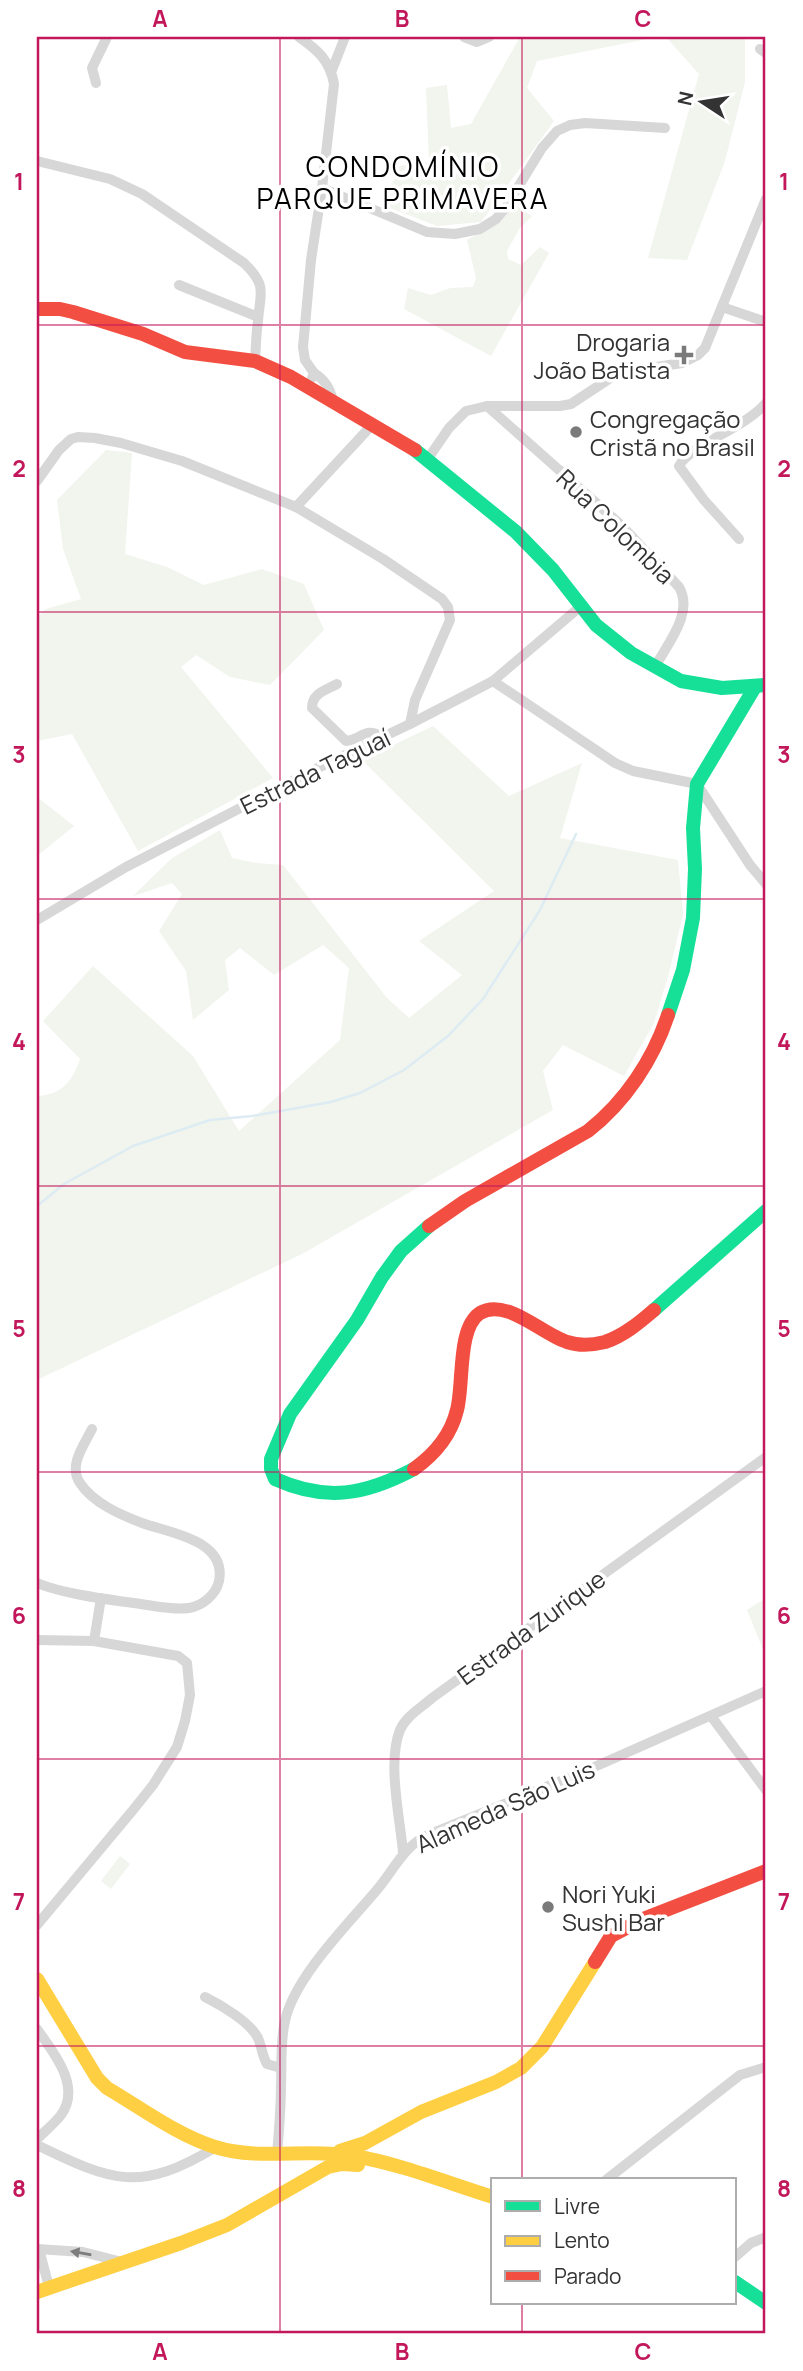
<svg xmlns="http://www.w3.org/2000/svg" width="803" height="2371" viewBox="0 0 803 2371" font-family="Manrope,sans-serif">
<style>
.green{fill:#f1f5ed}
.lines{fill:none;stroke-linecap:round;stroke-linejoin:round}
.stream{stroke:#ddebf3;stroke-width:2.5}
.street{stroke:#d7d7d7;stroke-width:10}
.fast{stroke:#16e098;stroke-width:14}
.slow{stroke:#ffcf43;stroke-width:14}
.jam{stroke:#f24e42;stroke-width:14}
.oneway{fill:#7d7d7d}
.grid{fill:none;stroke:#c2185b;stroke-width:2;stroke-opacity:0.55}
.poi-dot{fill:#7a7a7a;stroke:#fff;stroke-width:2.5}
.labels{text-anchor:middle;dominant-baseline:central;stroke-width:7;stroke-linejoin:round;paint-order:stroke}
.poi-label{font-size:24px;fill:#333;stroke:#fff;text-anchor:start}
.street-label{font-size:24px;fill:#333;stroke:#fff}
.quarter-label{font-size:28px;letter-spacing:2px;fill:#000;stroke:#fff}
.neatline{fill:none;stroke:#c2185b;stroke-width:2.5}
.grid-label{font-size:23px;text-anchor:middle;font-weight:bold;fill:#c2185b}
</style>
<rect width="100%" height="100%" fill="#fff"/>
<g class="green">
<path d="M520,37H657L537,61L527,88L554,121L481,222L437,226L385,206L399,166L429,162L426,88L447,85L451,128L471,124Z"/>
<path d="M666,37H745V82L725,161L687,260L648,258L699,74Z"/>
<path d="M514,204L532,216L519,229L507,251L508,259L521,265L540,247L549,253L491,356L404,309L408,288L431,295L450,288L473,287L476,278L467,240L501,221Z"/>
<path d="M106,450L132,453L125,554L167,567L204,585L262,569L304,584L324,630L270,685L230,677L196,655L181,667L273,778L138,851L72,734L37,741V617L46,609L81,599L63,549L57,500Z"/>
<path d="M433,726L509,796L582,763L560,838L678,860L683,914L669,973L654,1023L624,1076L563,1045L543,1071L553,1110L302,1254L37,1380V1096C61,1095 73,1081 80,1059L43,1021L93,966L193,1056L239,1131L340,1040L349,968L323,945L274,975L240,948L225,960L229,990L193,1020L186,971L159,931L182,894L172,883L133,896L172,858L220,830L232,858L256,863L283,865L387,998L409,1018L462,975L419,941L494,891L362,760Z"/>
<path d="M37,797L74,826L37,856Z"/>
<path d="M766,1598V1657L747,1610Z"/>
<path d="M120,1856L130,1864L111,1889L101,1881Z"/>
</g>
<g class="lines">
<path class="stream" d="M37,1206L64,1184L133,1146L210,1120L252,1116L331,1102L360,1093L404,1070L448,1036L483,999L540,910L576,834"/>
<g class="street">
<path d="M299,37C318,50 330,61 334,84L322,188L311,260L303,347L305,360L314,373"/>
<path d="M464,37L477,42L489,37"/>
<path d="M760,49L766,53"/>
<path d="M332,70L345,37"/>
<path d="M96,83L92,68L107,37"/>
<path d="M37,161L110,179L142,194L244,263C268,286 260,293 258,321C256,334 256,347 255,361"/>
<path d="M322,188L427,232L455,234L480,229L496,219L506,207L542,148L557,131L570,125L585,123L665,128"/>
<path d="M179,285L258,317"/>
<path d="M722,307L766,322"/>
<path d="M312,378L314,373C325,380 330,388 333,401"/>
<path d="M487,406L621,525L679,587C694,613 668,643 655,667"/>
<path d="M427,460L449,428L466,411L487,406H560L571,404L618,373L682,363L698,355L705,348L766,199"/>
<path d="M37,481L59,450L71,439L78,437L95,438L121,443L182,461L296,507L383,559L442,599L448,607L450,620L415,700L410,724"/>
<path d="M296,507L372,425"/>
<path d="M739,539L704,500L679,466C690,445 745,428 766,403"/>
<path d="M493,681L615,763L633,771L697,784L750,865L766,884"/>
<path d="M337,684C326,690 312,693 312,708L346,741C363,739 364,726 383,737"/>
<path d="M37,920L126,867L318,768L410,724L493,681L581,606"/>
<path d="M37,1583C66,1595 114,1600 147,1605C160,1607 175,1610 189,1608C202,1606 216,1595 219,1581C227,1540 170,1533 142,1523C121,1515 93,1503 80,1483C68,1466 84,1445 92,1429"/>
<path d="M37,1640L94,1641L178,1656L187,1663L190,1695L185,1721L177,1747L153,1785L133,1810L37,1925"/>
<path d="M94,1641L101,1598"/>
<path d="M711,1716L766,1790"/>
<path d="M403,1852C400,1818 387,1762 400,1730C406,1716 421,1708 432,1698L766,1457"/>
<path d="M205,1997C221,2005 250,2022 258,2038C262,2047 262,2056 267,2064L281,2068"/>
<path d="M37,2029C53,2052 82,2086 61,2115C54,2124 45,2131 37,2139"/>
<path d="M37,2145C113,2182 140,2193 216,2147"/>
<path d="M277,2154C279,2131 281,2108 281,2085C282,2064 280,2042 285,2021C294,1978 348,1924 376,1891C394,1870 404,1845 430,1834L583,1772L766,1691"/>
<path d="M606,2180L740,2075L766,2067"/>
<path d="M37,2249L83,2252L122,2262"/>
<path d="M39,2249L49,2287"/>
<path d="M735,2257L751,2243L766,2237"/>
</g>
<g class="fast">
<path d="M415,450L516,532L553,570L596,625L631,653L681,681L722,688L766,685"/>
<path d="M668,1015L683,970L693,918L695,869L693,828L697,784L755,687"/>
<path d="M654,1310L766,1211"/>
<path d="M414,1469C365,1495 326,1502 275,1479L271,1469V1459L290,1414L357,1320L382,1277L401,1251L429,1226"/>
<path d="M735,2282L766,2303"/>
</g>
<g class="slow">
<path d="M37,1979L97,2078L107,2088C141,2108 177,2135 215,2147C260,2161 309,2148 354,2156C401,2164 448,2183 493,2197"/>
<path d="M340,2151L365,2143L421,2112L496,2082L521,2068L542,2047L595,1962"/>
<path d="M37,2292L181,2243L227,2225L328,2167L342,2164L358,2165"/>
</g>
<g class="jam">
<path d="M37,309H60L73,312L143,334L185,352L255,361L291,377L415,450"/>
<path d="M429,1226L465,1201L588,1131C625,1102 653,1060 668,1015"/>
<path d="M414,1469C435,1454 451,1435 457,1410C464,1384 457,1328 480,1313C506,1297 543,1335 567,1342C579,1346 593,1345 605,1342C623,1336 639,1323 654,1310"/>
<path d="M595,1962L611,1936L643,1919L766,1871"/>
</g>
</g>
<defs><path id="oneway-solid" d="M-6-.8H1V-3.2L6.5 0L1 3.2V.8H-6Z" transform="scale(1.75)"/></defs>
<use class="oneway" href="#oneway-solid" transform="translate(81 2253) rotate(-170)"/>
<path class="grid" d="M280,37V2334M522,37V2180M37,325H766M37,612H766M37,899H766M37,1186H766M37,1472H766M37,1759H766M37,2046H766M522,2303V2334"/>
<g class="poi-dot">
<path d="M680.5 344.5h7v7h7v7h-7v7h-7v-7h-7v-7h7z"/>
<circle cx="576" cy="432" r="7"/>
<circle cx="548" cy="1907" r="7"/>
</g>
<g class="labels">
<g class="poi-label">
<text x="670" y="341" text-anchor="end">Drogaria<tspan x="670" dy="28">João Batista</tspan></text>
<text x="590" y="418">Congregação<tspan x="590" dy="28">Cristã no Brasil</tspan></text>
<text x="562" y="1893">Nori Yuki<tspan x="562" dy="28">Sushi Bar</tspan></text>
</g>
<g class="street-label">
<text transform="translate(616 526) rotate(44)">Rua Colombia</text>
<text transform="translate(315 771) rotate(-26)">Estrada Taguaí</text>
<text transform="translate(531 1627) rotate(-36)">Estrada Zurique</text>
<text transform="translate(505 1806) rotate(-24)">Alameda São Luis</text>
</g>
<g class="quarter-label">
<text x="403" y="166">CONDOMÍNIO<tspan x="403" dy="32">PARQUE PRIMAVERA</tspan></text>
</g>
</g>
<rect width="803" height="2371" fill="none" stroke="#ffffff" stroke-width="77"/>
<rect x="491" y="2178" width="245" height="126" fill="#ffffff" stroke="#adadad" stroke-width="2"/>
<rect x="505" y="2201" width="35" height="10" fill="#16e098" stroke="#adadad" stroke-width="2"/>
<text x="554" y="2214" font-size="21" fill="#333333">Livre</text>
<rect x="505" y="2236" width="35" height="10" fill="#ffcf43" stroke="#adadad" stroke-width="2"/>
<text x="554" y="2248" font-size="21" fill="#333333">Lento</text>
<rect x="505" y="2271" width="35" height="10" fill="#f24e42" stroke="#adadad" stroke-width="2"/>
<text x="554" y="2284" font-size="21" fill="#333333">Parado</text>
<g transform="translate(702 102) rotate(282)" stroke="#ffffff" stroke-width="5" paint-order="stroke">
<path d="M0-5L12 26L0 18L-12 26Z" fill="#333333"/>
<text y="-10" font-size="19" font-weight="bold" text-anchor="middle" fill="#333333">N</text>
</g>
<rect x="38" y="38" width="726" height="2294" class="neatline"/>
<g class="grid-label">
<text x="160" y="27">A</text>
<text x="402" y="27">B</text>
<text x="643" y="27">C</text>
<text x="19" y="190">1</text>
<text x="784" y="190">1</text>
<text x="19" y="477">2</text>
<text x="784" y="477">2</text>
<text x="19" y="763">3</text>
<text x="784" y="763">3</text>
<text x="19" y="1050">4</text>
<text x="784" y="1050">4</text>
<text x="19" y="1337">5</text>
<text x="784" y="1337">5</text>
<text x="19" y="1624">6</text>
<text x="784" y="1624">6</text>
<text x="19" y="1910">7</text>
<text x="784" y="1910">7</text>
<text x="19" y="2197">8</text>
<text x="784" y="2197">8</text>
<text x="160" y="2360">A</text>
<text x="402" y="2360">B</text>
<text x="643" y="2360">C</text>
</g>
</svg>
